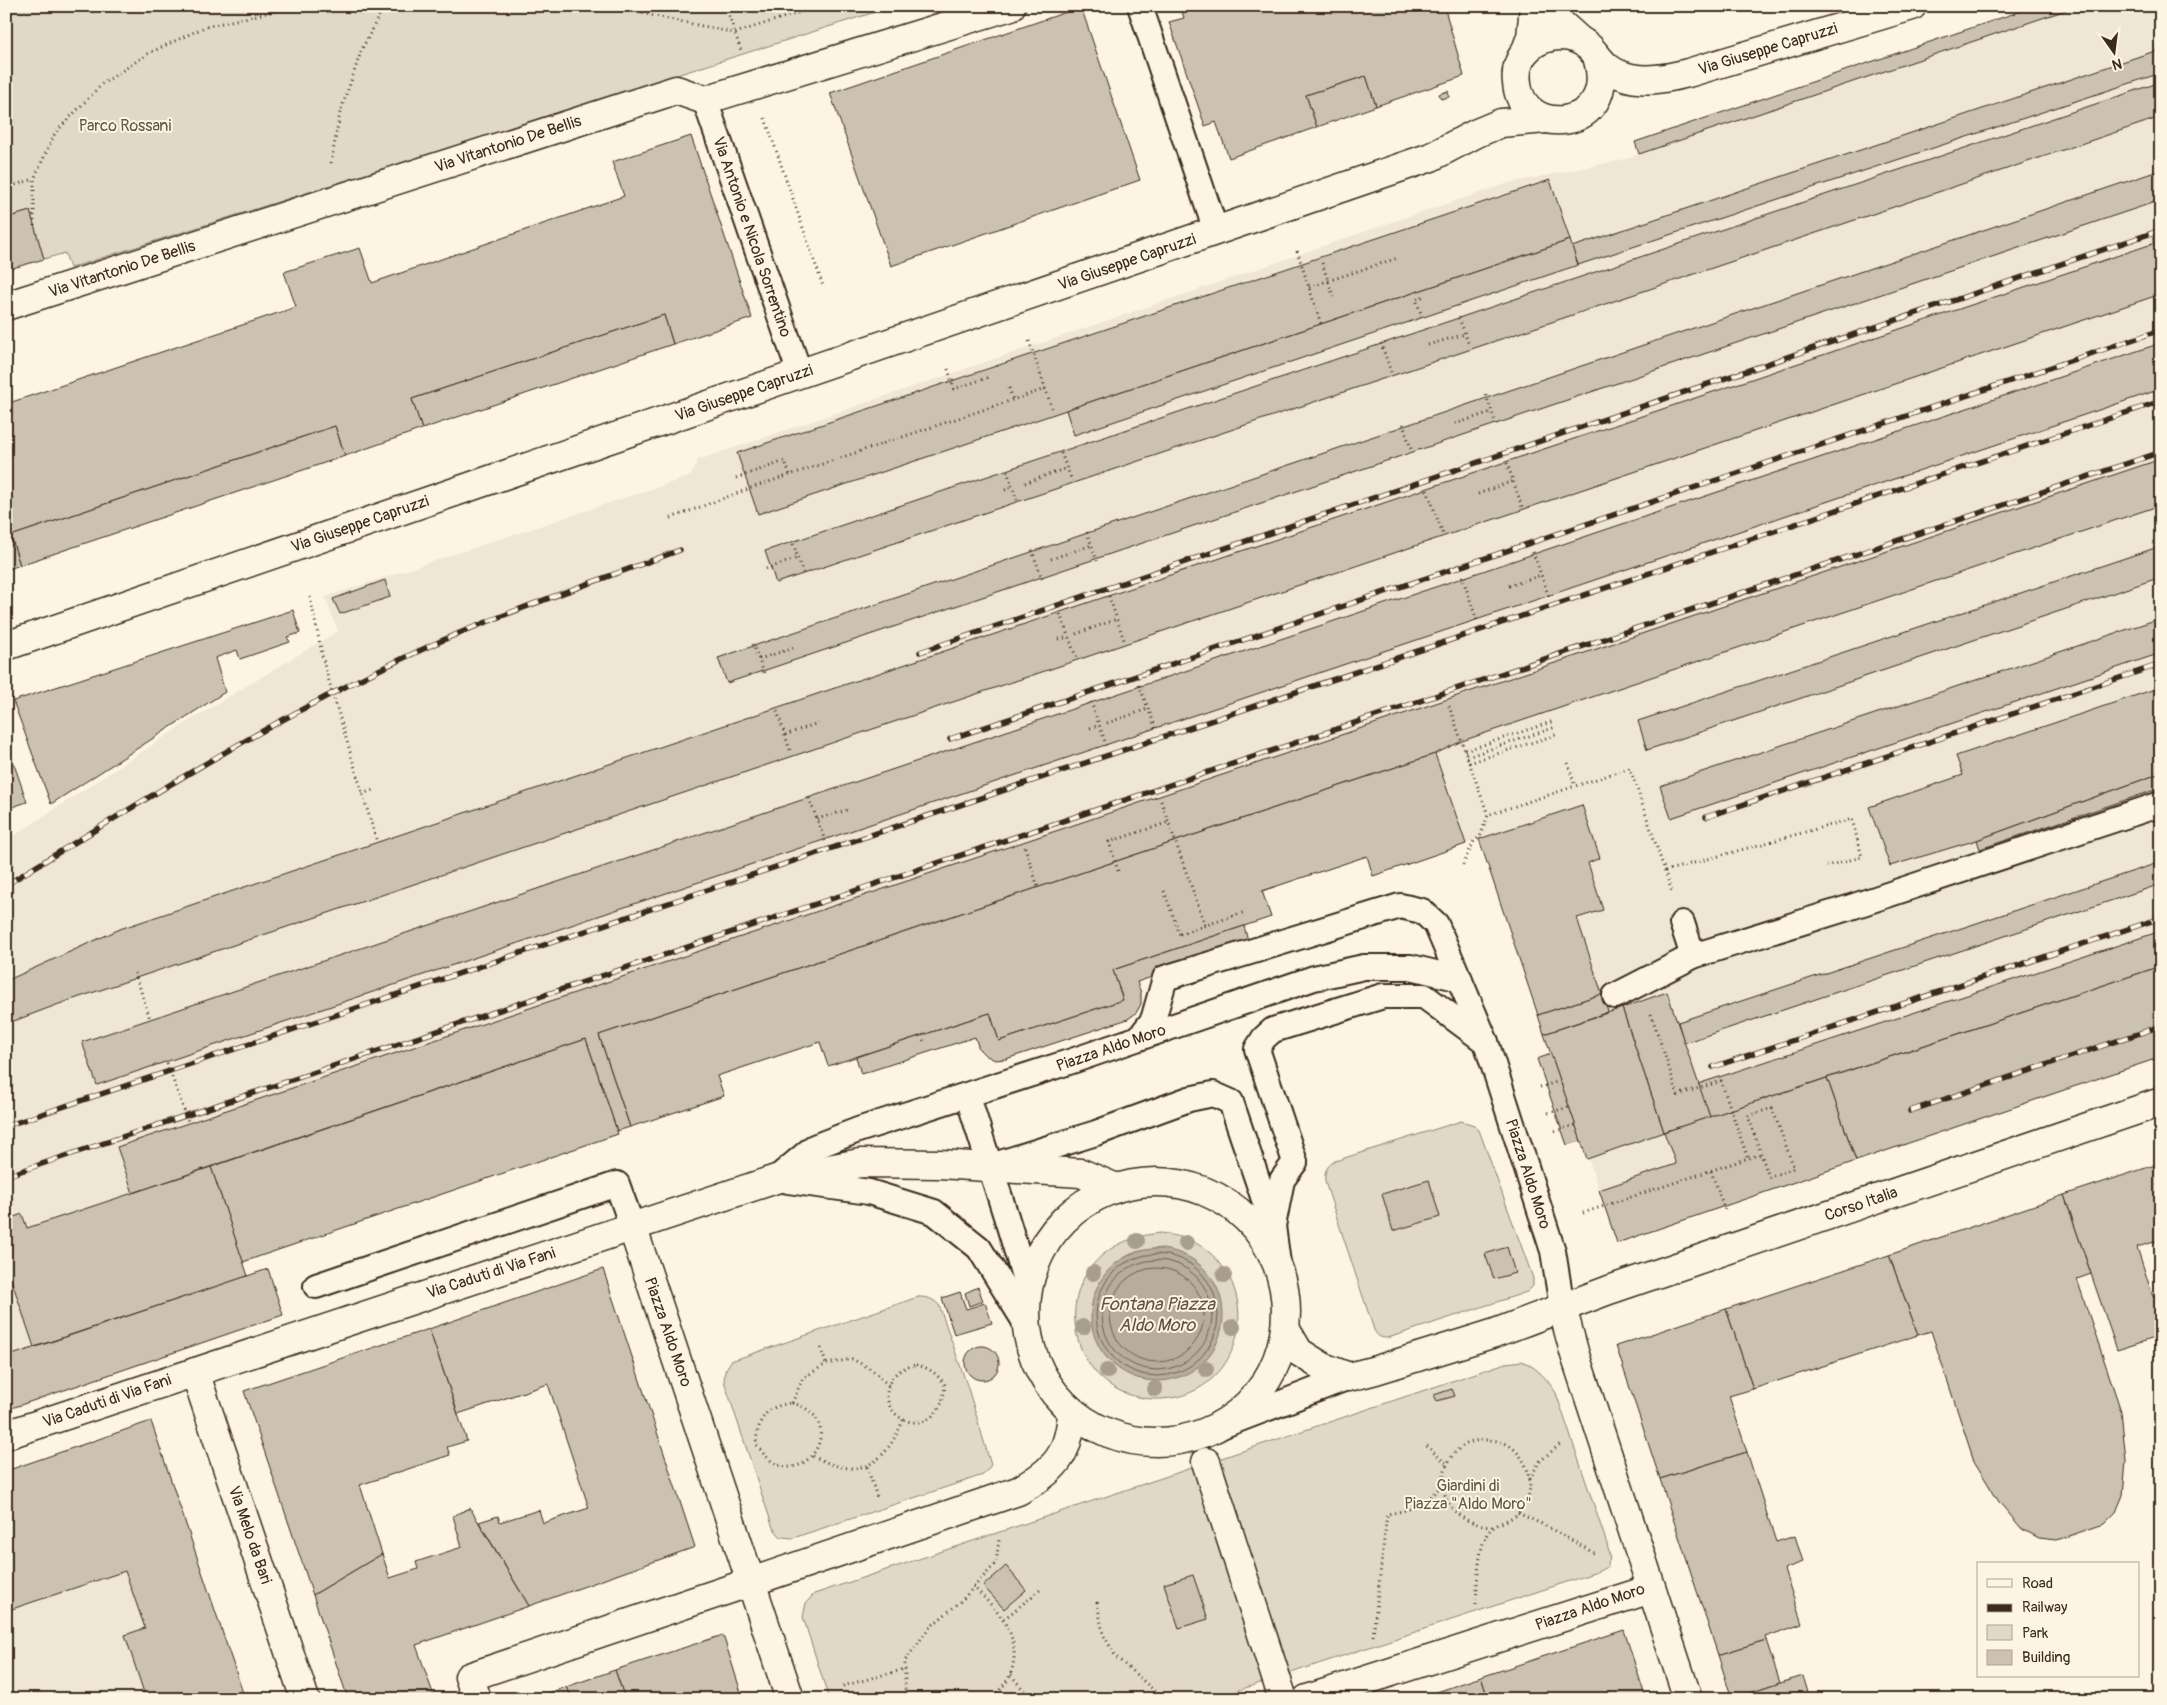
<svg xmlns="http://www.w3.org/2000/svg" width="2167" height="1705" viewBox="0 0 2167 1705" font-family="Pangolin,sans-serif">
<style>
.built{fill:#eee6d6}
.green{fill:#e0d8c8;stroke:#8e8173;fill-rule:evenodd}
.water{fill:#b7ad9e;stroke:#85796b}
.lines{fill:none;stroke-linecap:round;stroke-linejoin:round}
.shore{stroke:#6d5e51;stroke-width:1}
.building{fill:#ccc2b3;stroke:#3b2a1e}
.service-casing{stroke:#3b2a1e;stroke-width:28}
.pedestrian-casing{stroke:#3b2a1e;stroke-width:31}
.minor-casing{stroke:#3b2a1e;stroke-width:31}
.tertiary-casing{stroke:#3b2a1e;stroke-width:31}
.secondary-casing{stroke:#3b2a1e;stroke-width:31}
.path{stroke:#3b2a1e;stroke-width:3;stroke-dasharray:1 4;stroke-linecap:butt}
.service{stroke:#fcf5e5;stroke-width:24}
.pedestrian{stroke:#fcf5e5;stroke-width:28}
.minor{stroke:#fcf5e5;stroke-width:28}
.tertiary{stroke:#fcf5e5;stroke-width:28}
.secondary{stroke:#fcf5e5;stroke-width:28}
.rail-casing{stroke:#3b2a1e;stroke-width:5.5}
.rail{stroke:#fcf5e5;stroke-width:4;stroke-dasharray:11;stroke-linecap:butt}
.tree{fill:#a89e8f}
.labels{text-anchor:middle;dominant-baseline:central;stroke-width:4;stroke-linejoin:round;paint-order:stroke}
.street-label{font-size:16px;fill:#3b2a1e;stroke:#fcf5e5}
.park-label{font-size:16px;fill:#645648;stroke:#fcf5e5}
.water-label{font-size:18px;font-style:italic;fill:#605144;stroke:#fcf5e5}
</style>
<rect width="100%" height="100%" fill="#fcf5e5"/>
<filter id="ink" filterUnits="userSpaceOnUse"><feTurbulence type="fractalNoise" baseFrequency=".02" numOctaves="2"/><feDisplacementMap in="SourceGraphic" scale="10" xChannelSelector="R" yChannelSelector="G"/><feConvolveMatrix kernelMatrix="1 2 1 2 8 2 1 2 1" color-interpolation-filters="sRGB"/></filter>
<g filter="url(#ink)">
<g class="built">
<path d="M2078,6H2161V1057L1617,1243L1479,839L1373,876L1367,856L1263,891L1271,917L1244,926L999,1041L989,1013L828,1066L820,1042L717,1076L724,1096L617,1131L618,1134L563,1153L244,1262L248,1276L268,1269L283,1315L6,1410V841L192,719L338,631L325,597L691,476L698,460L1203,288L1392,222L1509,183L1622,160Z"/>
<path d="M151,1421L245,1699H6V1471Z"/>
</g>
<g class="green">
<path d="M6,6H894L70,268L65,253L44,259L30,211L6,218Z"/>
<path d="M1461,1121L1474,1125L1479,1130L1533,1278V1286L1527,1292L1391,1337C1383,1339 1378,1338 1374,1330L1326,1185C1323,1174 1325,1167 1335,1161Z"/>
<path d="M1161,1233C1172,1235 1184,1237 1194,1242C1267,1281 1247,1394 1162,1399C1057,1404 1035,1244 1161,1233ZM1163,1248L1095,1338C1089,1312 1090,1305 1102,1282C1117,1256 1134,1250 1163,1248Z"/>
<path d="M918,1297C927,1297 932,1298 939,1305L968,1388L991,1465L983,1475L793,1538L781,1537L773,1528L724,1381L725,1371L731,1361Z"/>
<path d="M1522,1361C1538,1368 1548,1380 1556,1393L1607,1544L1610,1557L1607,1567L1597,1572L1212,1699H829L803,1617L806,1603L814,1594L1506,1363Z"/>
</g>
<circle class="water" cx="1157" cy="1315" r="66"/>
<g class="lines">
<g class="shore">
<circle cx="1157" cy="1315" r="61"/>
<circle cx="1157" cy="1315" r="55"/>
<circle cx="1157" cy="1315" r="47"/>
</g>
</g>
<g class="building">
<path d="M1180,6H1444L1464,76L1376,106L1366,76L1306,95L1317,127L1229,158L1216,122L1205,126L1169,22L1184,18Z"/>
<path d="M2036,6H2078L1639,154L1635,142Z"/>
<path d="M1081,7L1140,180L891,266L830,93Z"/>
<path d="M2161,49V73L1578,265L1572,247Z"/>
<path d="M1366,76L1376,106L1317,127L1306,95Z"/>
<path d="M2161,82V117L776,583L765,551Z"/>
<path d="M1448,91L1449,97L1441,99L1439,94Z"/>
<path d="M691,136L752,318L673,344L664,315L412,399L422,429L345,456L335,426L11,536L20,565L6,570V404L296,307L284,272L360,248L372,283L624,196L612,162Z"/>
<path d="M2161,170V200L727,683L718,658Z"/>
<path d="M1550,180L1570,240L758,514L737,453Z"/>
<path d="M30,211L44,259L6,270V218Z"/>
<path d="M1570,240L1578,265L1074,435L1066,410Z"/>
<path d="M2161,241V294L59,1004L6,1024V981L120,929Z"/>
<path d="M664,315L673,344L422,429L412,399Z"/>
<path d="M2161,343V389L97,1085L82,1042Z"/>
<path d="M335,426L345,456L20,565L11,536Z"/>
<path d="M2161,459V505L1462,741L1435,754L599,1035L630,1127L617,1131L586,1039L133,1193L117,1147Z"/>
<path d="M2161,546V577L1647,750L1638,721Z"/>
<path d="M385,580L390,597L340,614L333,599Z"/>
<path d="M293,610L300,633L287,637L290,642L240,659L237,650L215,658L225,692L51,804L13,701Z"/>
<path d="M2161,618V653L1671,818L1660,786Z"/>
<path d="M2161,687V773L1977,840L1890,866L1869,807L1963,775L1956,756Z"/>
<path d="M6,741L27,802L6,809Z"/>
<path d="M1435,754L1466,844L1373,876L1367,856L1262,891L1271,917L1113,970L1123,1000L999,1041L990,1013L828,1066L820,1042L717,1076L724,1096L630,1127L599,1035Z"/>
<path d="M2161,773V788L1980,849L1977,840Z"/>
<path d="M1582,805L1600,858L1588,863L1603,910L1577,918L1602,994L1538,1015L1479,839Z"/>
<path d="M2161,862V884L1684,1043L1678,1022Z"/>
<path d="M1244,926L1249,944L1137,982L1141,993V1004L1136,1013L1128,1019L1006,1059L995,1060L985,1055L979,1049L975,1037L861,1074L856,1057L990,1013L999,1041L1123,1000L1113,970Z"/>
<path d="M2161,931V966L1710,1117L1698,1084Z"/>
<path d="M2161,966V1057L1856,1161L1827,1078Z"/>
<path d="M1667,992L1710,1117L1664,1132L1622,1008Z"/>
<path d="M1602,994L1608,1012L1544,1034L1538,1015Z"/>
<path d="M1622,1008L1664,1132L1587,1159L1544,1034Z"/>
<path d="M586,1039L618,1134L243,1262L211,1167Z"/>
<path d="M1551,1054L1581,1141L1567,1145L1537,1059Z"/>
<path d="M1827,1078L1856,1161L1617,1243L1599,1190L1676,1164L1664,1132Z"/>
<path d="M2161,1163V1240L2137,1247L2153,1297L2161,1294V1336L2117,1350L2064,1195Z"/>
<path d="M211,1167L248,1276L34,1347L6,1264V1220L22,1214L27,1228Z"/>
<path d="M1429,1180L1440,1217L1393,1231L1382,1194Z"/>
<path d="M2064,1195L2091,1274L2077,1279L2121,1411L2126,1461L2123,1495L2116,1512L2104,1524L2057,1540L2039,1538L2022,1529L1999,1502L1974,1461L1931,1331L1918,1335L1889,1255Z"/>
<path d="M1507,1247L1515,1273L1494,1279L1485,1254Z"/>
<path d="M1889,1255L1918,1335L1753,1389L1726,1309Z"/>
<path d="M268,1269L283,1315L6,1410V1357Z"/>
<path d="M603,1269L695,1547L529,1606L479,1522L498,1516L500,1522L539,1510L543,1523L589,1508L548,1384L458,1414L429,1329Z"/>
<path d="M978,1287L983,1301L969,1306L965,1293Z"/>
<path d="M960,1292L966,1309L985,1303L992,1323L954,1334L942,1298Z"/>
<path d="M1726,1309L1753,1389L1729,1396L1747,1452L1660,1479L1616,1346Z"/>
<path d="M429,1329L467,1441L447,1447L450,1455L360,1485L382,1554L313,1595L244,1391Z"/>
<circle cx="982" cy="1363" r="17"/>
<path d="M1452,1389L1455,1396L1437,1401L1434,1395Z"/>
<path d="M151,1421L245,1699H146L125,1635L145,1628L125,1571L6,1611V1471Z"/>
<path d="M1747,1452L1776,1542L1795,1536L1803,1562L1784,1569L1802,1624L1765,1637L1766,1640L1718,1655L1660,1479Z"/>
<path d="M470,1508L529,1606L416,1645L435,1699H348L313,1595L382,1554L390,1578L418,1569L416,1562L462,1547L453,1516Z"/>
<path d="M1006,1566L1026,1590L1004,1609L983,1586Z"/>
<path d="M1193,1575L1208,1619L1179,1628L1164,1584Z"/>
<path d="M1624,1630L1646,1699H1488L1481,1677Z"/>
<path d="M723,1635L743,1699H625L615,1670Z"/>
<path d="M1766,1640L1780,1683L1732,1699L1718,1655Z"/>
<path d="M615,1670L625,1699H573L566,1687Z"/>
<path d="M1803,1676L1810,1699H1732L1780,1683Z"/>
<path d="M1481,1677L1488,1699H1416Z"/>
<path d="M566,1687L573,1699H531Z"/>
</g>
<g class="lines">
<g class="service-casing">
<g id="service">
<path d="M1140,6L1216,231"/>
<path d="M705,100L800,374"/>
<path d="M1682,923L1693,956"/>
<path d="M1615,996L1693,956L1848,908L2161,804"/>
<path d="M1139,1038L1153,1020L1165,978L1400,906L1422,911L1436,924L1486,1042L1553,1251L1562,1307"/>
<path d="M968,1096C987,1160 1010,1223 1027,1288"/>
<path d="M1295,1162L1257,1049L1264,1038L1273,1030L1383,996H1424L1486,1042"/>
<path d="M994,1165L1096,1133L1189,1099L1213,1094L1231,1102L1273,1226L1278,1263"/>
<path d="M776,1179L814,1147L858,1130L1072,1061L1314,978L1364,967H1411L1460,979"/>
<path d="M788,1181L869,1192L934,1212L979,1248L1025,1322"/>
<path d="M1273,1226L1282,1180L1295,1162"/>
<path d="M316,1286L617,1184L632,1226"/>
<path d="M1198,1435L1349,1377"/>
</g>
</g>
<g class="pedestrian-casing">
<g id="pedestrian">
<path d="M1206,1462L1283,1699"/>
<path d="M477,1699L469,1677L751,1582"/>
</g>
</g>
<g class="minor-casing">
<g id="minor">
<path d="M6,306L676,90L705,100L1011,6"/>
<circle cx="1156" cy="1312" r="130"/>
<path d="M632,1226L790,1699"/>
<path d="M1562,1307L1575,1355L1688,1699"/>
<path d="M1286,1330L1299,1352L1323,1367L1349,1377L1376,1370L1495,1333L1609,1290L2161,1102"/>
<path d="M195,1372L305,1699"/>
<path d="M6,1435L776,1179L860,1163L940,1164L1081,1173L1114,1187"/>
<path d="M751,1582L1018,1491C1055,1470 1069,1456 1072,1412"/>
<path d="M1307,1699L1651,1589"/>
</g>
</g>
<g class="tertiary-casing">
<g id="tertiary">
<path d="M1550,6L1558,21L1578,39"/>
<path d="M1526,50L1531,37L1534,6"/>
</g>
</g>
<g class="secondary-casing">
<g id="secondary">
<path d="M1598,60C1618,131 1522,140 1517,83C1515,69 1520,55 1531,46C1548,33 1574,32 1590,48C1601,60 1605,70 1624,76C1644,83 1668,78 1688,73L1912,6"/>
<path d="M6,646L1431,157L1477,133L1501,123L1546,119"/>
</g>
</g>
<g class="path">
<path d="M608,6L735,33L820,6"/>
<path d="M726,6L741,51"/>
<path d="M765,118L823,286"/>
<path d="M331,163L340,113L362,49L384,6"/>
<path d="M6,188L34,179"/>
<path d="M34,226V179L55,133L102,84L149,53L205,27L296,6"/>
<path d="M1297,251L1321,324"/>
<path d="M1322,263L1334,298"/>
<path d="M1309,287L1398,258"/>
<path d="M1422,317L1416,299L1425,296"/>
<path d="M1459,318L1469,345"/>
<path d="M1029,341L1052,408"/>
<path d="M1381,343L1391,372"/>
<path d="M1428,345L1465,334"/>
<path d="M948,369L954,389L989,377"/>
<path d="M1009,388L1013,400"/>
<path d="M1486,395L1497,427"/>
<path d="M1403,424L1413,455"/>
<path d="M1455,424L1491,412"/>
<path d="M1061,453L1072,481"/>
<path d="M1507,463L1522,507"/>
<path d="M1007,471L1017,500"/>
<path d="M736,478L785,461L790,475"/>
<path d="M1025,483L1067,468"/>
<path d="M1005,490L1013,487"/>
<path d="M1427,490L1443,534"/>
<path d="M1478,494L1513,481"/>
<path d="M671,518L751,488L1045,389"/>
<path d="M1087,532L1097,561"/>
<path d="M793,544L803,573"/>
<path d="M1032,550L1042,579"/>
<path d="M1533,552L1549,597"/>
<path d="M1051,559L1092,545"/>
<path d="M766,569L798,558"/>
<path d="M1462,576L1477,621"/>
<path d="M1509,586L1541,575"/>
<path d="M1109,596L1124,640"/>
<path d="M310,597L325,668L377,842"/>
<path d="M1060,614L1076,657"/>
<path d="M1076,634L1117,619"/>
<path d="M1059,639L1069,637"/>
<path d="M753,644L764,673"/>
<path d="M759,659L793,648"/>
<path d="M1139,685L1156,729"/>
<path d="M1091,702L1107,747"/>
<path d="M1449,706L1488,815"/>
<path d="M777,711L791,753"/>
<path d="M1107,723L1148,709"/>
<path d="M1090,728L1099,725"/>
<path d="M785,735L818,723"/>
<path d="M1465,751L1554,721"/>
<path d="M1467,757L1556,727"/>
<path d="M1469,763L1558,734"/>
<path d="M1568,763L1575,786"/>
<path d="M362,794L376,789"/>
<path d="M809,798L825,841"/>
<path d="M1161,801L1205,925"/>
<path d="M817,819L847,810"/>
<path d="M1025,847L1038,887"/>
<path d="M1463,865L1474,841L1480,837L1488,815L1630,768L1672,892"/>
<path d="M1118,871L1109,842L1169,822"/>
<path d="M1665,871L1852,819L1862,857L1826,866"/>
<path d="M1164,891L1180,935"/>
<path d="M1180,934L1245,912"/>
<path d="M135,973L150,1019"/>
<path d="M1651,1014L1678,1095L1721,1081L1748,1159"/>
<path d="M922,1035L924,1042"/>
<path d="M167,1063L189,1124"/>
<path d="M1540,1087L1560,1081"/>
<path d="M1772,1108L1794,1168L1769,1177L1748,1116Z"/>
<path d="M1548,1113L1569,1107"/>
<path d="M1555,1131L1575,1125"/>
<path d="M1711,1171L1726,1213"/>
<path d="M1583,1213L1761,1154"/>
<path d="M821,1348L826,1364"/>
<path d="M916,1365C930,1368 937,1374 945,1385C941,1446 875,1422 889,1384C894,1372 904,1367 916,1365Z"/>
<path d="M792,1403C851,1418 806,1491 769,1459C764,1455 760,1449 756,1444C758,1419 765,1406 792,1403Z"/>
<path d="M792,1403L803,1378L826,1364L852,1359L871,1369L889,1386"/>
<path d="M1426,1446L1447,1464"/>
<path d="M813,1456C860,1481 884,1466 903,1420"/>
<path d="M867,1467L877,1497"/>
<path d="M1530,1479L1539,1462L1560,1444"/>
<path d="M1518,1513L1544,1525L1594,1553"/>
<path d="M973,1586C998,1612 1023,1634 1011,1673C1008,1682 998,1691 993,1699"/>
<path d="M1097,1602L1103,1634L1116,1657L1164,1699"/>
<path d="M1476,1604C1477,1586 1478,1551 1486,1536C1492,1524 1505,1523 1516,1515C1538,1496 1532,1462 1510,1446C1504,1442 1495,1440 1488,1440C1434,1437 1421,1523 1493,1526"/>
<path d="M1004,1619L1040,1590"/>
<path d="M1373,1636L1387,1514C1414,1510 1424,1504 1443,1484"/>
<path d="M1011,1675L1031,1699"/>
<path d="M843,1686L905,1669"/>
<path d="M908,1699L905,1694V1661L929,1628L961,1601L996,1563L999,1540"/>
</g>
<use href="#service" class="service"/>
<use href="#pedestrian" class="pedestrian"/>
<use href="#minor" class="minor"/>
<use href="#tertiary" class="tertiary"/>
<use href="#secondary" class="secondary"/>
<g class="rail-casing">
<g id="rail">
<path d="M920,652L2161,230"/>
<path d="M950,739L2161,330"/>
<path d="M1706,817L2161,664"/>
<path d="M6,885C150,796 294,705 450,637C525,605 603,579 680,550"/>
<path d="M1713,1067L2161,918"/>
<path d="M1910,1111L2161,1026"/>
<path d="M6,1126L2161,401"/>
<path d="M6,1176L2161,452"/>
</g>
</g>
<use href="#rail" class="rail"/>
</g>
<g class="tree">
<circle cx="1137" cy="1241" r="8"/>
<circle cx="1186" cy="1243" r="8"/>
<circle cx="1093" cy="1273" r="8"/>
<circle cx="1224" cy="1275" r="8"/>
<circle cx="1083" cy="1327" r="8"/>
<circle cx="1233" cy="1327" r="8"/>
<circle cx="1206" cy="1369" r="8"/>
<circle cx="1107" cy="1371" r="8"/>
<circle cx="1155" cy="1389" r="8"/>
</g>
</g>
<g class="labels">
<g class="street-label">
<text transform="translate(1768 49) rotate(-17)">Via Giuseppe Capruzzi</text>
<text transform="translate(508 144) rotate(-18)">Via Vitantonio De Bellis</text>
<text transform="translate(752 237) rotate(71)">Via Antonio e Nicola Sorrentino</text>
<text transform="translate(1127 262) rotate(-19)">Via Giuseppe Capruzzi</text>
<text transform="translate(122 269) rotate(-18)">Via Vitantonio De Bellis</text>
<text transform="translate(744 393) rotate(-19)">Via Giuseppe Capruzzi</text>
<text transform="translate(360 524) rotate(-19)">Via Giuseppe Capruzzi</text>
<text transform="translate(1111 1048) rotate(-19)">Piazza Aldo Moro</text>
<text transform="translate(1528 1174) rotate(72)">Piazza Aldo Moro</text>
<text transform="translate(1861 1204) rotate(-19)">Corso Italia</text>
<text transform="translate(491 1273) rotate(-18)">Via Caduti di Via Fani</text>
<text transform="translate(668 1332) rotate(71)">Piazza Aldo Moro</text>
<text transform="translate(107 1401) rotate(-19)">Via Caduti di Via Fani</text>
<text transform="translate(250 1535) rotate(71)">Via Melo da Bari</text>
<text transform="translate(1590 1607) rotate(-19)">Piazza Aldo Moro</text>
</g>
<g class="park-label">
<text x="125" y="126">Parco Rossani</text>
<text x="1468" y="1486">Giardini di<tspan x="1468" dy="18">Piazza "Aldo Moro"</tspan></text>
</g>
<g class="water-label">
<text x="1157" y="1304">Fontana Piazza<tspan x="1157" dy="21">Aldo Moro</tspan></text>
</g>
</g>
<rect width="2167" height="1705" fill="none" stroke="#fcf5e5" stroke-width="25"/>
<rect x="12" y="12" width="2142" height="1680" fill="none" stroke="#3b2a1e" stroke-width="2" filter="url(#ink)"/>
<rect x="1977" y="1562" width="162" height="115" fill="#fcf5e5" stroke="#afa495"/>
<rect x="1987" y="1579" width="25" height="8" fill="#fcf5e5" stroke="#afa495"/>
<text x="2022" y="1588" font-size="15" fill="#3b2a1e">Road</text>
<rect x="1987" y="1604" width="25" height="8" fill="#3b2a1e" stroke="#afa495"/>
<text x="2022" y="1612" font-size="15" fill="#3b2a1e">Railway</text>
<rect x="1987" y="1625" width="25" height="15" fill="#e0d8c8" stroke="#afa495"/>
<text x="2022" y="1638" font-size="15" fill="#3b2a1e">Park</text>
<rect x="1987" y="1650" width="25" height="15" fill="#ccc2b3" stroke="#afa495"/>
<text x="2022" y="1662" font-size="15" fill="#3b2a1e">Building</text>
<g transform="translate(2114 52) rotate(166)" stroke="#fcf5e5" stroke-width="4" paint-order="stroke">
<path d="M0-4L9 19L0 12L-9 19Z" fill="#3b2a1e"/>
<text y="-8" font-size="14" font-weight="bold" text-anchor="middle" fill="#3b2a1e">N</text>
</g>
</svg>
